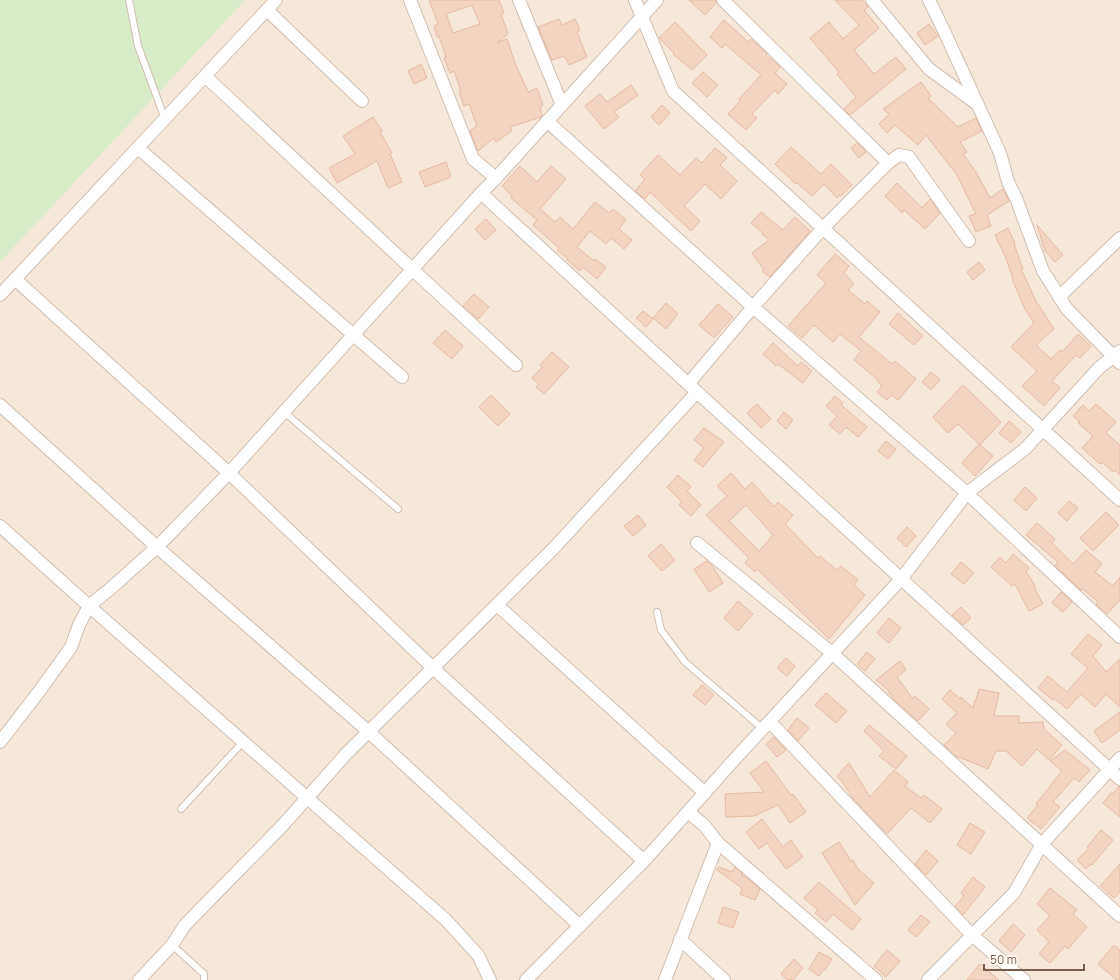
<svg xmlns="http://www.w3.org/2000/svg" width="1120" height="980" viewBox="0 0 1120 980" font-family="Manrope,sans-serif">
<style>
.residential{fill:#f5e8da}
.green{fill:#d8ecc9}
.building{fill:#f3d5c3;stroke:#e6bba3;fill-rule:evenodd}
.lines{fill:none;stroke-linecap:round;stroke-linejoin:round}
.service-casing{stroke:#d1beb0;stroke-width:8}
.minor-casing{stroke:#d1beb0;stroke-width:14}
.service{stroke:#fff;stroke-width:6}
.minor{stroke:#fff;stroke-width:12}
</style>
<rect width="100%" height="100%" fill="#fdf6ec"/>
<rect class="residential" x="0" y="0" width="1120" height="980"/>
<path class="green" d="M0,0H245L0,262Z"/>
<g class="building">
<path d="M429,0H499L504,13L501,14L508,34L497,43L507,39L515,63L528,92L537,88L543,105L540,107L542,115L541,117L510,127L512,131L496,142L494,138L478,151L470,131L477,126L469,104L464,106L459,92L461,91L454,71L450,73L444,58L446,57L439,36L437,37L434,26L438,24ZM472,5L480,24L453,33L446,14Z"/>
<path d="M689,0H716V3L705,15Z"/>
<path d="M835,0H862L868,7L864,10L879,28L854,50L874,74L896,57L906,69L850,115L844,109L856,97L837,74L839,72L810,38L829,22L843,39L859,25Z"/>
<path d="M559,19L562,25L575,19L580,30L577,32L587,57L569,65L564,56L552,60L538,27Z"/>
<path d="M724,20L748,42L751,39L767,54L766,55L780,67L775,73L787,84L778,94L775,90L752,114L757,118L746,130L728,114L740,101L739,99L761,75L725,44L722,48L710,37Z"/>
<path d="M675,22L707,55L692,70L673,54L674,53L659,38Z"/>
<path d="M929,24L938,36L925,45L917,33Z"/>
<path d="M421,64L427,78L414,84L408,71Z"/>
<path d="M703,72L718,85L707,97L692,83Z"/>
<path d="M921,82L931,96L928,98L958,127L976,118L982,131L960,142L967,152L963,154L976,172L990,198L1003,189L1009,201L987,215L991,226L976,232L969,216L976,214L957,175L926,135L918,145L895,125L887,133L879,124L889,114L883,109Z"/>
<path d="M631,85L638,95L614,112L619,117L604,129L585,106L600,94L607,102Z"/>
<path d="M662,105L670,113L659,125L651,117Z"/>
<path d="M373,117L382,131L380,132L392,153L390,154L402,182L388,188L377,161L337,183L329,168L355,154L343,136Z"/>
<path d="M857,143L866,152L859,158L851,148Z"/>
<path d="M791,147L821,174L831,164L852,185L841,196L840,195L837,198L824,184L812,196L797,183L796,184L775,164Z"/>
<path d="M715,148L727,158L720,165L737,181L721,199L705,184L684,206L700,221L691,231L650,192L645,199L635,191L645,179L640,175L658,155L680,175L696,158L702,163Z"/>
<path d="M446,162L451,177L425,187L419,172Z"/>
<path d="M520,166L537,182L551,166L566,179L540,209L555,222L560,217L573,229L595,202L609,213L613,209L626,220L619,229L632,240L624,249L611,238L606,244L590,231L577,247L594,261L595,259L606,267L597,279L583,267L580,271L567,260L568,259L557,250L559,248L533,225L537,220L511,198L512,196L502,186Z"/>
<path d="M897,183L922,208L930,199L940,213L925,229L904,210L902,213L885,196Z"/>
<path d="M761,212L783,230L795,217L810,231L770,277L762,271L764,270L752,253L769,240L762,234L763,233L751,223Z"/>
<path d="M486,219L496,230L485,240L475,229Z"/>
<path d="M1037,225L1063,255L1055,262L1045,251Z"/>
<path d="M1008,228L1015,243L1014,244L1023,269H1021L1036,301L1054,329L1036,345L1051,359L1060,350L1062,352L1078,334L1091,346L1080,358L1076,355L1052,381L1060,388L1044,406L1022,386L1037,371L1011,347L1034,323L1025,309L1012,279L1013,278L1005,256L995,235Z"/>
<path d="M835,254L849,266L844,273L854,284L848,290L865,304L867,301L880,312L859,337L892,364L895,361L916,379L898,400L892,395L887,400L877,392L882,386L877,381L878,380L854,360L861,351L840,334L833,342L814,325L802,338L788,326L826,283L817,275Z"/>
<path d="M979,262L985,270L973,280L967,272Z"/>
<path d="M474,294L489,307L478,319L463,306Z"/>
<path d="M666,303L678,314L666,329L653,318Z"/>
<path d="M718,304L733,317L714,338L699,325Z"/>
<path d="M643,311L653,319L646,327L636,318Z"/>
<path d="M898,313L923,336L914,345L889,324Z"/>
<path d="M445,330L463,346L452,359L433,343Z"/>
<path d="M773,343L798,366L801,362L812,371L803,383L778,364L776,366L763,354Z"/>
<path d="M552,352L569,367L544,394L536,387L539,384L532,378L542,367L540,365Z"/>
<path d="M931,372L940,380L931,390L922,382Z"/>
<path d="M963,385L988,409L1001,422L980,445L993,456L975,476L962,463L979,444L958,424L948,433L933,417Z"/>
<path d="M491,395L510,414L498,426L479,407Z"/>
<path d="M835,396L843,403L841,405L867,427L858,437L846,427L840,434L829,425L837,416L826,406Z"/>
<path d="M757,404L771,419L761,428L747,413Z"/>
<path d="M1096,404L1116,422L1106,433L1120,445V475L1115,470L1113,472L1102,462L1100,464L1082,448L1093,436L1078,423L1080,422L1073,416L1083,405L1089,411Z"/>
<path d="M784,412L793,420L786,429L777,421Z"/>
<path d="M1009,421L1021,432L1011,443L999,433Z"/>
<path d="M704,428L724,442L703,467L694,460L704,448L694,440Z"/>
<path d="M886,441L896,449L888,459L878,451Z"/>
<path d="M731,473L745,489L752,482L774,507L778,502L793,515L785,524L818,558L820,556L837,570L841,566L858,580L854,585L865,595L829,639L757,569L755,572L745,563L749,558L706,515L727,496L717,486ZM746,505L773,535L759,551L729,521Z"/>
<path d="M678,475L691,487L687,491L701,505L691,516L679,505L682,502L667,487Z"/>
<path d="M1025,487L1037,498L1026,511L1014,500Z"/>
<path d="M1069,501L1078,508L1067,521L1058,513Z"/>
<path d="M1106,512L1119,525L1093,551L1080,538Z"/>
<path d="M638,515L646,525L633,536L624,526Z"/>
<path d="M1037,523L1055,539L1052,543L1073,564L1086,550L1102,564L1095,572L1113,586L1120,577V600L1107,614L1096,604L1098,602L1083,589L1081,590L1055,566L1058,562L1026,535Z"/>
<path d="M907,527L916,536L906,547L897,538Z"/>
<path d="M661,544L675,560L662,571L648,556Z"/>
<path d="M1013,554L1029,568L1026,571L1035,586L1034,587L1043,604L1029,611L1015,584L1012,586L991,567L1000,557L1006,563Z"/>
<path d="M707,561L711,564L723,583L709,592L694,569Z"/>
<path d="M961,562L974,573L964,584L951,574Z"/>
<path d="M1061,592L1072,602L1063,612L1052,603Z"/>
<path d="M738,601L753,614L738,631L724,618Z"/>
<path d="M961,607L971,618L963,625L952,615Z"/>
<path d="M889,618L901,628L889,643L877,633Z"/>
<path d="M1088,634L1102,645L1093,656L1106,672L1120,659V707L1106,694L1095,707L1081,694L1067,709L1054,698L1053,700L1038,688L1048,676L1067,692L1088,668L1071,654Z"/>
<path d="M867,652L875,659L865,671L857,664Z"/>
<path d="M786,658L795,666L787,676L777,668Z"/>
<path d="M900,661L906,670L897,677L913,699L915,696L929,709L918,721L895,701L887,689L876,680Z"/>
<path d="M702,685L714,695L705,705L693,695Z"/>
<path d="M979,689L999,693L994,716H1019V723L1043,722L1044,729L1062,745L1049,760L1037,749L1022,766L1006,751H996L988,769L959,757L958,758L944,745L956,733L946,724L957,713L942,699L950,690L960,699L961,697L973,708L975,700H976Z"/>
<path d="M826,693L847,711L836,723L815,705Z"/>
<path d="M1120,712V730L1102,743L1094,731Z"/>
<path d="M797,718L809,728L798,741L788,730Z"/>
<path d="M869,725L907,756L896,769L879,756L884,751L864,731Z"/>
<path d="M774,737L786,750L777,757L766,744Z"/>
<path d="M1065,750L1090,770L1079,782L1074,778L1053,802L1060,807L1041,829L1027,818L1038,805L1036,804L1062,771L1050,761Z"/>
<path d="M766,761L791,795L793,794L806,812L790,823L778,805L754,816L726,817L725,794L764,792L750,773Z"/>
<path d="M849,763L870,797L894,770L908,782L905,786L921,798L924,795L942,809L930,823L911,808L887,834L853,798L842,782L837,776Z"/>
<path d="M1119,786H1120V817L1103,803L1111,793L1113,794Z"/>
<path d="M762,819L783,847L791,840L803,857L786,869L767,843L759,849L746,832Z"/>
<path d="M970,823L985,832L971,854L957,845Z"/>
<path d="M1101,830L1113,840L1092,865L1091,864L1086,869L1077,860L1089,848L1087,847Z"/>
<path d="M839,842L851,861L853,860L858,869L874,883L855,905L822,853Z"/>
<path d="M926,850L938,861L926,875L915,864Z"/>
<path d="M1120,864V892L1114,898L1100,886Z"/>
<path d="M719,867L732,872L735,867L743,874L742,876L746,877L760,889L755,900L740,894L742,888L717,870Z"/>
<path d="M973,877L985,887L963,915L955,906L964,896L961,893Z"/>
<path d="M819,882L861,919L852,930L833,914L826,922L815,913L818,910L804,898Z"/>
<path d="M1050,888L1077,910L1073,914L1087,927L1068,949L1065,946L1050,963L1039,954L1049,942L1037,930L1050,916L1037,904Z"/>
<path d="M723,907L739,912L733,928L718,923Z"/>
<path d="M921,915L930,922L916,937L908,930Z"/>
<path d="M1013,924L1025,935L1011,952L999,941Z"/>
<path d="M1114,945L1120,950V980H1117L1098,964Z"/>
<path d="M887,950L900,961L886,977L874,966Z"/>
<path d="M819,952L832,959L825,970L824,969L819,976L809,969Z"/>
<path d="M794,959L803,968L793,980H787L781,974Z"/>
<path d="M980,964L999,980H967Z"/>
</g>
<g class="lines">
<g class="service-casing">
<g id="service">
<path d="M129,0L138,46L165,119"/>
<path d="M284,412L398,509"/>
<path d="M657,612L661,630L685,662L763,729"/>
<path d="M181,809L243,742"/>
<path d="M172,945L204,974V980"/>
</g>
</g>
<g class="minor-casing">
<g id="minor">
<path d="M410,0L473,159L496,178"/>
<path d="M519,0L562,105"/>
<path d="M635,0L673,91L1120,500"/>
<path d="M723,0L888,163"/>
<path d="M872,0L929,69L977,104"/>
<path d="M929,0L945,33L1000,153L1008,182L1016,198L1043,271L1067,309L1120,363"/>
<path d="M267,10L362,101"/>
<path d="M205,76L412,269L516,365"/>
<path d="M547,121L753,307L967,493L1120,637"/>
<path d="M138,148L402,377"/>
<path d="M481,193L697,392L1120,779"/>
<path d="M15,279L229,473L433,668L644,861"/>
<path d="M0,295L276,0"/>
<path d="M1059,297L1120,238"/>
<path d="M689,383L753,307L823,228L888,163L899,155L909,157L969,241"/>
<path d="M0,405L157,547L369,732L580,926"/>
<path d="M0,526L89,606L446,920L478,955L490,980"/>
<path d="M697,543L832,653L1120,916"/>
<path d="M497,605L705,793"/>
<path d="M770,722L972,935L1024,980"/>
<path d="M0,742L41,689L71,647L79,625L89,606L110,589L157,547L229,473L481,193L496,178L657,0"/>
<path d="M688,812L704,825L718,843L876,980"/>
<path d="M680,939L724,980"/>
<path d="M139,980L172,945L185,925L283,825L346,754L554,548L697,392"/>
<path d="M526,980L644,861L733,761L901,579L967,493L1025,449L1099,368L1120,351"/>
<path d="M665,980L718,843"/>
<path d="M928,980L1014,893L1042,844L1120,758"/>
</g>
</g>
<use href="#service" class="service"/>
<use href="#minor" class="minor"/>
</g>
<path d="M984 964v6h100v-6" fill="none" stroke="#7a5c4d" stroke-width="2"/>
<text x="990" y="964" font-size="12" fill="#7a5c4d" stroke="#fffaf3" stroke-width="3" paint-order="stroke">50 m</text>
</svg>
